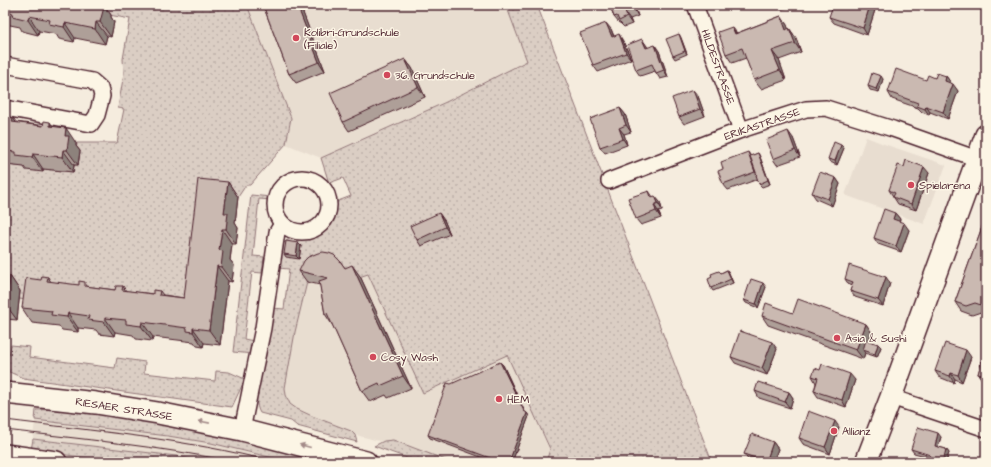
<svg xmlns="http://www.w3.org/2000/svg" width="991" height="467" viewBox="0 0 991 467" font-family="'Architects Daughter',sans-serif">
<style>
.built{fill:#e8ddd0}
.green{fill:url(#green-dots);stroke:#927678}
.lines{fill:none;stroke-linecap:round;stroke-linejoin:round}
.street-casing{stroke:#4a1f2b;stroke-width:18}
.secondary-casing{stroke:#4a1f2b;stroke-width:24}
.street{stroke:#fcf5e5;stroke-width:15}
.secondary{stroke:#fcf5e5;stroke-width:21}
.tram{stroke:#4a1f2b;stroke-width:1}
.wall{fill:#ae9f98;stroke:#4a1f2b}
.shaded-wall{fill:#8d827c;stroke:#4a1f2b}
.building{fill:#cab9b1;stroke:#4a1f2b}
.oneway{fill:#a38a88}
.poi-dot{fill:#d1495b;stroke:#fcf5e5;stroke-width:1.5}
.labels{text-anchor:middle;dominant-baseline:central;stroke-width:3;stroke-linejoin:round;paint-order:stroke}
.poi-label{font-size:11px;fill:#4a1f2b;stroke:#fcf5e5;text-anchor:start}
.street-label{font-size:11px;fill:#4a1f2b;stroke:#fcf5e5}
</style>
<defs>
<pattern id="green-dots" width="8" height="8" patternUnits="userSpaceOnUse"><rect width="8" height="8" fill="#dbcec4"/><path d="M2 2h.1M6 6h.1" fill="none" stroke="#bdb0a9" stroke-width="1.8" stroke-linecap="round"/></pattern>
</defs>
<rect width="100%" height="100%" fill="#f5ecde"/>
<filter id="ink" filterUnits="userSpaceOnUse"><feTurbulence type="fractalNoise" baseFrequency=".025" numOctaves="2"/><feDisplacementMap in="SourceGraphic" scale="8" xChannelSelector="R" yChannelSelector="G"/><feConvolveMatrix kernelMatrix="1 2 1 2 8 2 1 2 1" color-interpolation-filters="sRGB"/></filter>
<g filter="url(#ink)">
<g class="built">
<path d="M247,5H506L528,61L446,102L321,158L286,144L291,118Z"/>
<path d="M866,137L884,144L946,165L924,224L845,195Z"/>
<path d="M348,229L423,392L507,354L555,462H436L379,441L271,413L309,246Z"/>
<path d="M35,420L168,436L211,443L290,462H208L176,456L33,439Z"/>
</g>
<g class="green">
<path d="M58,5H247L291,118L286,144L250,185H246L238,197L194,313L27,300L19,299L20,291L5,290L6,165L73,172L74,165H78L80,151H76L77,143H117L124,109L118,108L124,73L123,59L130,19Z"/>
<path d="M506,5H537L712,462H546L550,449L507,355L423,393L368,274L353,279L307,282L295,332L285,388L286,395L290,404L297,409L312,416L351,431L355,435L357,442L297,426L291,421L260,413C251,398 263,371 266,355C269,339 271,324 273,308L284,309L289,269L278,268C279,262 279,248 283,244C287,237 303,237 311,234C318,231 324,226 328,221C332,215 334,210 333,203L351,196L343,178L329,183L321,158L446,102L527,61Z"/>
<path d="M251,195L271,197V200L259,199L253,256L264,257L262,273L252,272L244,339L254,341L253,354L233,352Z"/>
<path d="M11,345L30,347L29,357L115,368L117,358L145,362L144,373L215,381L216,371L229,372L245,379L232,407L23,378L5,370V354L9,355Z"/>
<path d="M65,409L155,420L339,462H290L211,443L168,436L35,420L36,410Z"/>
<path d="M33,439L176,456L208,462H117L31,450Z"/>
<path d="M393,440L451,462H418L374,446L384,441Z"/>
</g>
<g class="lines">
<g class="street-casing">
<g id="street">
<path d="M695,5L741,130"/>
<path d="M5,65L92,81L100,88L102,96L97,115L91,124L5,108"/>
<circle cx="302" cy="205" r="27"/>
<path d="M609,181L741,130L806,109L826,108L893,129L986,162"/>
<path d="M891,397L986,429"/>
<path d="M242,430L263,328L277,232L282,224"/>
</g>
</g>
<g class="secondary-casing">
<g id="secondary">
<path d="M5,393L96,403L158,413L242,430L366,462"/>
<path d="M5,455L56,462"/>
<path d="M866,462L891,397L986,135"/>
</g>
</g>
<use href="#street" class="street"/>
<use href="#secondary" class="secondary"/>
<g class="tram">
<path d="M5,420C95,431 186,439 274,462"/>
<path d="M5,430C81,439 158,446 234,462"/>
</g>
</g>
<g class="wall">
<path d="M5,5H104L111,15V17L114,22L111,37L107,36L105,44L75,38L74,42L59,39L56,34L39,31L38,35L22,31L20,27L5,24Z"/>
<path d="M263,5H300L325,71L296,83L289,74Z"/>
<path d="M610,5H634L638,16L630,19L632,24L624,27L620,23H619L614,17Z"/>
<path d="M779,5H794L782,9Z"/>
<path d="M875,10L867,35L834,23L829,17Z"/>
<path d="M781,16L787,25L788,29L789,28L796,38L801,52L779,60L786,80L761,89L754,80L746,58L732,63L726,54L732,27L737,33Z"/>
<path d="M611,29L614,36L623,41L631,59L598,72L593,65Z"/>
<path d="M679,34L681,38L687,54L675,59L673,56Z"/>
<path d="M642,39L647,47L659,51L668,77L660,79L655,71L640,76L636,70Z"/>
<path d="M405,59L412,68L425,97L349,131L343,122Z"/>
<path d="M946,76L951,83L958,91L948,119L930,112L929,115L922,112L918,108L892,99L888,92L935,78Z"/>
<path d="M883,79L879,92L870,90L868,86Z"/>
<path d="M698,96L705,116L684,124L679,117Z"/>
<path d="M620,108L625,114L631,132L624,134L627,145L605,153L600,147Z"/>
<path d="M13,118L16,122L54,127L76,143V146L80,151L78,165H74L73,172L43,169V172L26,170L24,167L6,165L5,168V121H6Z"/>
<path d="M793,138L800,157L777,165L773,159Z"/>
<path d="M844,148L837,165L830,162L828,159Z"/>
<path d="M758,153L760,157L770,184L762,187L759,184L758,179L728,190L723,184L751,156Z"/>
<path d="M904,167L929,173L916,210L898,204L889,190Z"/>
<path d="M836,178L840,184L832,206L816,199L812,193Z"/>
<path d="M228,182L238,197L235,223L238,228L236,244H232L230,260L234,265L232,282L228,281L220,345L204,343L203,347L197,346L194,342L153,337L152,341L136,339L133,335L115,332L114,336L99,334L96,330L78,328V332L62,330L59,326L32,323L22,308L41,280L48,277L51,282L115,290L123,286L126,291L153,294L160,291L163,295L184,298Z"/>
<path d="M649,191L653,197L660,202L662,210L658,211L661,218L641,225L636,219Z"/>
<path d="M895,213L900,219L899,221L909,230L901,252L878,244L874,238Z"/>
<path d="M986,216V314L981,312L972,315L961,311L955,302Z"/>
<path d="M444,220L450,234L421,246L417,240Z"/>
<path d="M301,246L299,259L286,257L284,254Z"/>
<path d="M340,261L345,268L360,276L411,388L388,398L386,395L370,402L362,391L333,326L325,314L320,285L307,282L299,271Z"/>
<path d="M727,270L729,273L733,283L713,291L711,288L721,273Z"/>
<path d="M5,276H10L20,291L17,320L5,319Z"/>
<path d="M845,279L890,283L883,306L855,297L850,291L852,286L849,285Z"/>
<path d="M766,287L758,308L746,303L744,300Z"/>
<path d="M793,313L866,324L872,333L869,341L878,344L881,347L877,357L865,353L863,359L768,325L762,316Z"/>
<path d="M986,346V382L983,381L978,374Z"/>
<path d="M777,349L767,375L735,363L731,357Z"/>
<path d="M971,357L962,382L955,379L954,383L939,377L935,371Z"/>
<path d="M503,365L525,412L527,413L529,416L512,462H494L430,438L428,435Z"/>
<path d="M812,376L855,380L846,407L818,397L814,391L816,383Z"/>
<path d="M755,391L789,392L793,398L790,408L759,398Z"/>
<path d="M839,427L830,454L803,444L799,438Z"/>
<path d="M941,437L938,447L946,449L949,453L946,462H929V457L914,453L911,449Z"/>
<path d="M773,442L778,449L773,462H751L749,461L744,454Z"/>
</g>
<g class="shaded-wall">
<path d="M100,5H104L111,15V17L114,22L111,37L100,22Z"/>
<path d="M297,5H300L325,71L319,62Z"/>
<path d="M632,5H634L638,16L634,9Z"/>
<path d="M870,5H872L875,10L867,35L863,28Z"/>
<path d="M625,12L630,19L632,24L627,17Z"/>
<path d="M29,16L39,31L38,35L28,20Z"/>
<path d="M781,16L787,25L792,39L786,30Z"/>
<path d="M96,22L107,36L105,44L95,29Z"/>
<path d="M65,23L75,38L74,42L64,27Z"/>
<path d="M606,23L611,29L616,43L612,37Z"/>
<path d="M732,27L738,36L735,34Z"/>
<path d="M789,28L796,38L801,52L795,43Z"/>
<path d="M619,34L623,41L631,59L626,53Z"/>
<path d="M679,34L681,38L687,54L685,51Z"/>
<path d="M642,39L647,46L650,55L646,48Z"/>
<path d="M655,45L659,51L668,77L664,70Z"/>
<path d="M772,51L779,60L786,80L780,70Z"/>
<path d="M405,59L412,68L425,97L418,87Z"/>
<path d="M881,76L883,79L879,92L876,89Z"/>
<path d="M946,76L951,83L949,87L945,81Z"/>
<path d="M953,84L958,91L948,119L943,112Z"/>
<path d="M693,90L698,96L705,116L700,109Z"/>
<path d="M926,106L930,112L929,115L925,109Z"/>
<path d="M620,108L625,114L631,132L626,125Z"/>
<path d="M13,118L23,132L12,122Z"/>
<path d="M50,122L60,137L50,126Z"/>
<path d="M66,128L76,143V146L80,151L78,165L67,150L65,136Z"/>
<path d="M619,128L624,134L627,145L623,139Z"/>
<path d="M788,131L793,138L800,157L795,150Z"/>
<path d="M841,145L844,148L837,165L835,161Z"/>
<path d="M63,150L74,165L73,172L62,157Z"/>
<path d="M748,152L752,158L760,178L755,172Z"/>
<path d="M758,153L760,157L770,184L768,180Z"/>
<path d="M33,154L43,169V172L32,157Z"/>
<path d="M924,167L929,173L916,210L911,204Z"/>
<path d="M836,178L840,184L832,206L828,199Z"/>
<path d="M228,182L238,197L235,223L238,228L236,244L226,229L224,213Z"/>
<path d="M655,196L660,202L662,210L658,203Z"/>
<path d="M654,205L658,211L661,218L656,211Z"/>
<path d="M439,213L444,220L450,234L445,227Z"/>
<path d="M895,213L900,219L898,226L893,219Z"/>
<path d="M904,223L909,230L901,252L896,246Z"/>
<path d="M222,229L232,244L230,260L234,265L232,282L221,267L219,250Z"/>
<path d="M298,243L301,246L299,259L296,256Z"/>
<path d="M352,265L360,276L411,388L403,376Z"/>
<path d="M217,266L228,281L220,345L209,330Z"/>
<path d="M727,270L729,273L733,283L731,279Z"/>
<path d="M10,276L20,291L17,320L6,305Z"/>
<path d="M886,277L890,283L883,306L878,300Z"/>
<path d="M763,283L766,287L758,308L756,304Z"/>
<path d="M986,300V310L984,306Z"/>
<path d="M68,313L78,328V332L67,317Z"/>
<path d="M105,318L115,332L114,336L104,322Z"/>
<path d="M142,322L153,337L152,341L141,326Z"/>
<path d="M866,324L872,333L866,351L863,350L865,353L863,359L856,350Z"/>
<path d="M193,328L204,343L203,347L193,332Z"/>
<path d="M772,342L777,349L767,375L762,368Z"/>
<path d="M878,344L881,347L877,357L875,354Z"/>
<path d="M966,350L971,357L962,382L958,375Z"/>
<path d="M500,362L503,365L526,415L524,411Z"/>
<path d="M951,373L955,379L954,383L950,376Z"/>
<path d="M850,374L855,380L846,407L842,400Z"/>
<path d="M789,392L793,398L790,408L785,402Z"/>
<path d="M527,413L529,416L512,462H509Z"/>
<path d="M835,421L839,427L830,454L825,447Z"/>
<path d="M938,433L941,437L937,449L935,446Z"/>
<path d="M773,442L778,449L773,462H766Z"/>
<path d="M946,449L949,453L946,462H943Z"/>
</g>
<g class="building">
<path d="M5,5H100L99,6L104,7L100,22H96L95,29L65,23L64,27L49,24L50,20L29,16L28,20L12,16L13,13L5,11Z"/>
<path d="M263,5H297L319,62L289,74Z"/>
<path d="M610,5H632L634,9L625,12L627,17L619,21L617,16L614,17Z"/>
<path d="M833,5H870L863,28L829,17Z"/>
<path d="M781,16L786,30L789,28L795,43L772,51L780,70L754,80L742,48L726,54L718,32L732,27L735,34Z"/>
<path d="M606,23L612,37L619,34L626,53L593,65L580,33Z"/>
<path d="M679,34L685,51L673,56L666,39Z"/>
<path d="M642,39L646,48L655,45L664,70L656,73L652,64L636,70L627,45Z"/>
<path d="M405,59L418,87L343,122L330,93Z"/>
<path d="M896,69L926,80L928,75L935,78L937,73L946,76L945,81L953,84L943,112L926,106L925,109L917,106L918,103L888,92Z"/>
<path d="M872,73L881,76L876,89L868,86Z"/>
<path d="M693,90L700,109L679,117L672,98Z"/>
<path d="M620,108L626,125L619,128L623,139L600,147L590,119Z"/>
<path d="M7,117L13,118L12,122L43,126L44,121L50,122V126L66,128L65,136H69L67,150H63L62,157L33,154L32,157L16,155V152L5,151V121H6Z"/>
<path d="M788,131L795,150L773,159L766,140Z"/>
<path d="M834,142L841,145L835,161L828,159Z"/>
<path d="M748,152L755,172L723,184L718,171L723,169L721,162Z"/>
<path d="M758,153L768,180L759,184L756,175H757L750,156Z"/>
<path d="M906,160L924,167L911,204L893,197L895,193L889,190L898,165L904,167Z"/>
<path d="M820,172L836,178L828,199L812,193Z"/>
<path d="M198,179L228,182L224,213H228L226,229H222L219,250L223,251L221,267L217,266L209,330L193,328V332L187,331V328L142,322L141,326L126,324V320L105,318L104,322L88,320L89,316L68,313L67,317L51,315L52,311L22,308L26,278L41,280L42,276L48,277L47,281L79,285V281L85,282V286L115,290L116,286H123L122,290L153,294V290L160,291L159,295L184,298Z"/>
<path d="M649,191L651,197L655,196L658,203L654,205L656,211L636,219L628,198Z"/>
<path d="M884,209L895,213L893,219L904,223L896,246L874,238Z"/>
<path d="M439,213L445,227L417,240L410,226Z"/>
<path d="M986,216V300L984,306L975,303L966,306L955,302Z"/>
<path d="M286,241L298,243L296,256L284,254Z"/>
<path d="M323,252L329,253L334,255L340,261L345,268L352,265L403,376L380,386L379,383L362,391L327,313L325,314L319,281L328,278L299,271L304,261L308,257L318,253Z"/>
<path d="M849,265L886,277L878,300L850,291L853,282L845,279Z"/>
<path d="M727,270L731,279L711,288L708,279L712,277L711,274L719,271L721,273Z"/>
<path d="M5,276H10L6,305H5Z"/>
<path d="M751,279L763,283L756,304L744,300Z"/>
<path d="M798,299L866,324L856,350L762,316L766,303L793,313Z"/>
<path d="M740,331L772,342L762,368L731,357Z"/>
<path d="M866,340L878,344L875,354L863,350Z"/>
<path d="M945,343L966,350L958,375L951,373L950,376L935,371Z"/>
<path d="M986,346V376L978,374Z"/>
<path d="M500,362L524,411L527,413L509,462H501L428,435L447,383L451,384Z"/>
<path d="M822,364L850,374L842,400L814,391L818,378L812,376L815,368L820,370Z"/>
<path d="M758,382L789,392L785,402L755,391Z"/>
<path d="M808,411L835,421L825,447L799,438Z"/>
<path d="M918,427L938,433L935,446L946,449L943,462H933L929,461L930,455L911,449Z"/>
<path d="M752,434L773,442L766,462L744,454Z"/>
<path d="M790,457L803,462H788Z"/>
</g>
<defs><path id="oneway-solid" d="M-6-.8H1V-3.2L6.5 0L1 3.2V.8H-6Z"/></defs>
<g class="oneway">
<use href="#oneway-solid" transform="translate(204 422) rotate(-169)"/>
<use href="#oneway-solid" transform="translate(305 446) rotate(-165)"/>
</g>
</g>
<g class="poi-dot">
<circle cx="296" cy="38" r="4"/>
<circle cx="387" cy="75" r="4"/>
<circle cx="911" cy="185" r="4"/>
<circle cx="837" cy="338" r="4"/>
<circle cx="373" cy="357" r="4"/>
<circle cx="499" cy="399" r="4"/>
<circle cx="834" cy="431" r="4"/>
</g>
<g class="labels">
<g class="poi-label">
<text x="304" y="32">Kolibri-Grundschule<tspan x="304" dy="13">(Filiale)</tspan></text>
<text x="395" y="75">36. Grundschule</text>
<text x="919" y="185">Spielarena</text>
<text x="845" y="338">Asia &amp; Sushi</text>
<text x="381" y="357">Cosy Wash</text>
<text x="507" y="399">HEM</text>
<text x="842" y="431">Allianz</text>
</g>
<g class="street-label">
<text transform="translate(718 67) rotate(70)">HILDESTRASSE</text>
<text transform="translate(762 124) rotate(-19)">ERIKASTRASSE</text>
<text transform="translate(124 409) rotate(9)">RIESAER STRASSE</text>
</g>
</g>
<rect width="991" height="467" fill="none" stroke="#fcf5e5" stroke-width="20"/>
<rect x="10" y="10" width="971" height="447" fill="none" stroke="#4a1f2b" stroke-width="1.5" filter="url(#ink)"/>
</svg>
